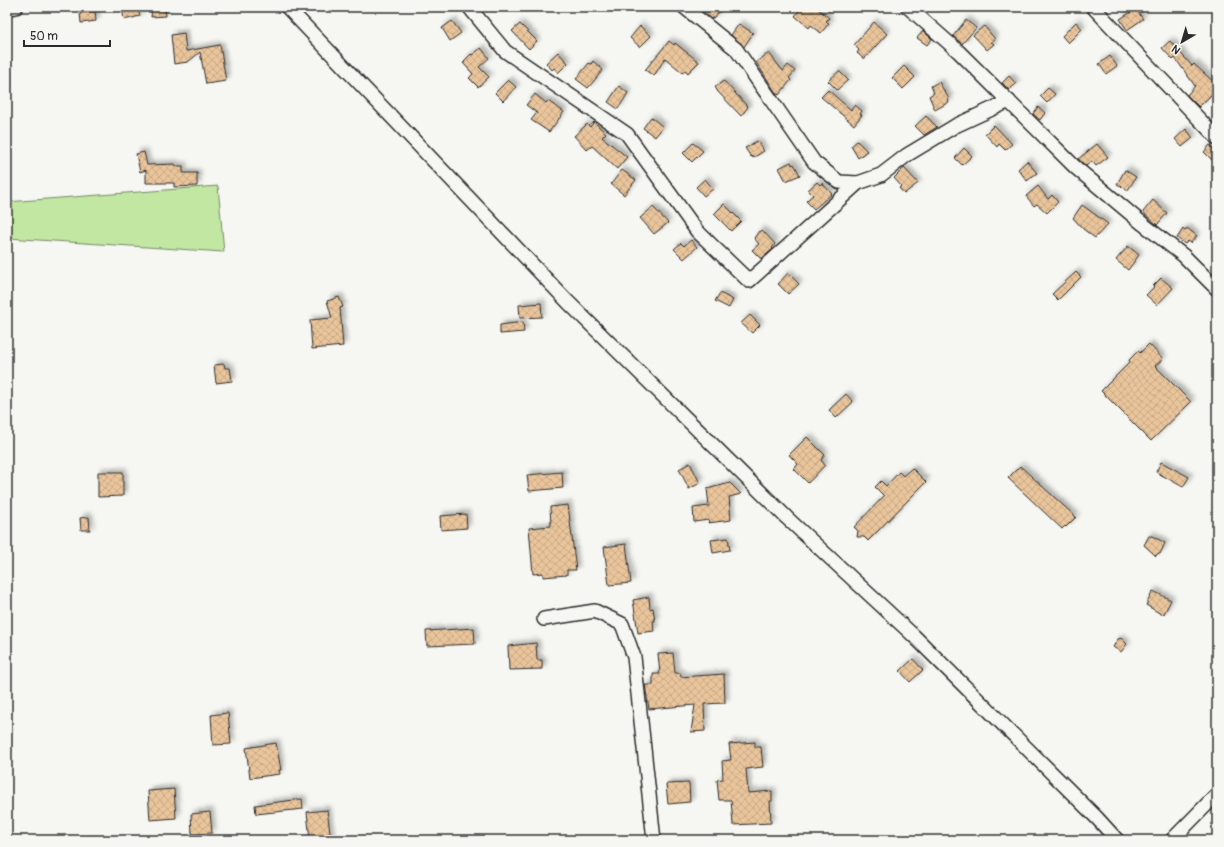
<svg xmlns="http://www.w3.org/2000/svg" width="1224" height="847" viewBox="0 0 1224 847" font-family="Pangolin,sans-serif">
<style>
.green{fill:#c1e7a2;stroke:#768966}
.building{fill:url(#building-cross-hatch);stroke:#2b2b2b;filter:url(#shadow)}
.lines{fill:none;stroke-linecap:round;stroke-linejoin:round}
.minor-casing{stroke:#2b2b2b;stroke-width:16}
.minor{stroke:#f6f6f2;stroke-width:13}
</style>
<defs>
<pattern id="building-cross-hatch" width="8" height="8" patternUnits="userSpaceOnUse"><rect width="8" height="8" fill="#eac59b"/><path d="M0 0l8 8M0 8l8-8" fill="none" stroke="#c9a986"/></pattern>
<filter id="shadow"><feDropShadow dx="3.5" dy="-3.5" stdDeviation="2" flood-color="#0004"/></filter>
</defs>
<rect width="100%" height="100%" fill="#f6f6f2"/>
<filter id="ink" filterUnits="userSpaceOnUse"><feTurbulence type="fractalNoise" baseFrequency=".025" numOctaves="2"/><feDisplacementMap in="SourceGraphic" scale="8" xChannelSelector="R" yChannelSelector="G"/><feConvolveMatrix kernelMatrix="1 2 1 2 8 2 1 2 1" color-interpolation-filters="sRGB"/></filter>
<g filter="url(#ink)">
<path class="green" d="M218,186L224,252L7,238V202Z"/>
<g class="building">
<path d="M122,7H138L140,16L124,20Z"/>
<path d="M165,7L166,16L151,17L152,8Z"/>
<path d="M699,7H725L712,19Z"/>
<path d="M802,7H816L829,18L826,21L829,23L821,33L811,25L809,28L795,16Z"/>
<path d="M1136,9L1143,19L1127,30L1120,19Z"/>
<path d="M95,11L96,21L81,23L80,13Z"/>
<path d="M966,20L976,28L962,44L953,36Z"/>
<path d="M452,21L461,33L450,41L442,28Z"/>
<path d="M874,22L887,34L864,59L857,53L859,50L854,45Z"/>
<path d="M1076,22L1082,29L1068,43L1062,36Z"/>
<path d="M520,24L537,41L529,49L512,31Z"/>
<path d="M739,24L753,33L744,47L731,35Z"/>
<path d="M640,26L651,36L640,47L630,38Z"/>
<path d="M984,26L995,39L991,42L994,44L987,50L973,35Z"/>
<path d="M923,31L932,39L927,45L917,38Z"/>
<path d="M184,33L186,51L220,45L226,81L206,84L200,52L188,62L174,64L171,35Z"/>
<path d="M669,41L674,45L675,43L699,62L688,73L685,70L683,73L665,58L654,76L645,70Z"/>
<path d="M1170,41L1192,66L1194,64L1217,85V89L1199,107L1187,95L1195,86L1175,58L1173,60L1162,48Z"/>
<path d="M481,48L489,58L479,67L489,77L478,87L469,78L473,74L463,63L465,62L464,61L471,54L472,55Z"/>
<path d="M558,52L568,63L558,73L554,68L552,70L546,63Z"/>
<path d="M769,53L783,71L788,65L795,71L789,78L791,80L779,95L776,93L756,62Z"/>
<path d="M1110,56L1117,66L1106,74L1099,64Z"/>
<path d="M593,61L603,70L588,88L576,79L589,63L591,64Z"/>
<path d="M904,66L915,77L903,89L892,78Z"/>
<path d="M839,71L848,80L837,90L828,81Z"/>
<path d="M1009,76L1016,84L1009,90L1002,83Z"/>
<path d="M508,80L516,87L503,101L495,93Z"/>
<path d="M724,81L748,107L741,116L718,92L715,87Z"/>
<path d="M939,82L949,99L948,100L949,102L935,110L929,96L934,93L931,86Z"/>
<path d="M619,86L628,93L618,109L608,102Z"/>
<path d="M1048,88L1055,94L1047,103L1040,96Z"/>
<path d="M828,90L851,110L855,105L862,111L860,114L862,115L854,125L821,97Z"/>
<path d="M535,94L546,103L548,101L564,112L549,132L531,120L537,113L526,105Z"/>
<path d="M1038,107L1045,113L1040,120L1033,114Z"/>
<path d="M926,116L937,127L924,135L915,126Z"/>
<path d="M651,117L663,127L655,137L643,128Z"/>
<path d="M594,122L606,133L602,137L627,157L617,169L592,146L587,150L574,136L587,124L590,127Z"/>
<path d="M994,125L1012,144L1005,150L999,144L997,147L985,134Z"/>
<path d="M1186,129L1193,138L1182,147L1175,139Z"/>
<path d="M757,141L764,151L753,158L752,156L751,157L745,148Z"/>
<path d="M857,141L867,151L858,158L851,146Z"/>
<path d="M693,143L703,151L692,162L683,153Z"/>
<path d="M1097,144L1108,157L1096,166L1092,161L1086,166L1078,159Z"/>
<path d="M1210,145L1217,152V156L1212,160L1204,152Z"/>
<path d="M964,148L972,156L962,165L955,158Z"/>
<path d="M144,152L147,165L175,164V166H183V173H197V186L174,187V183H146V170L140,172L136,154Z"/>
<path d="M1027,161L1037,173L1027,181L1018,169Z"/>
<path d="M791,162L792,165L794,164L800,175L786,181L779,168Z"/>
<path d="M904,168L918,183L904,194L899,188L901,186L894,178Z"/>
<path d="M622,170L636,180L624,195L611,184Z"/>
<path d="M1125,170L1136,177L1128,190L1117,184Z"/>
<path d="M705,179L713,189L704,196L696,187Z"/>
<path d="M817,182L820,185L822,183L832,194L814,209L806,201L813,195L808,190Z"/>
<path d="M1038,186L1048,199L1052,195L1058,202L1047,213L1037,204L1034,206L1026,196Z"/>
<path d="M1153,200L1167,213L1157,225L1143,212Z"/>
<path d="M724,204L741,221L731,231L714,214Z"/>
<path d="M1082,205L1108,224L1095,238L1083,229L1073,218Z"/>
<path d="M653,207L668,223L654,234L640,218Z"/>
<path d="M1187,228L1197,236L1191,243L1188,241L1185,244L1177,238L1183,229L1185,231Z"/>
<path d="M762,230L775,244L772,248L773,249L761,259L752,250L759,244L754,238L759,231L760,232Z"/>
<path d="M691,240L697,247L684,259L674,249L681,243L684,246Z"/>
<path d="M1128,246L1139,255L1128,270L1116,260Z"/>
<path d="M1076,272L1081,277L1058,300L1052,294Z"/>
<path d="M788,273L799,284L788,294L778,284Z"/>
<path d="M1161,278L1173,288L1157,305L1146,295L1154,287L1153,286Z"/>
<path d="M720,293L733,300L729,308L715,301Z"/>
<path d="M339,297L343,307L340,308L343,346L312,349L310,320L332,318L327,301Z"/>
<path d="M541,303L542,317L520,318L519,305Z"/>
<path d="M750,315L760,325L752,333L741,323Z"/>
<path d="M523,322L524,332L500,334V325Z"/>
<path d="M1149,344L1163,359L1155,366L1191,402L1151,441L1101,391L1130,362L1129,360L1138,351L1140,353Z"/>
<path d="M224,364L225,368H230L232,381L216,383L214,365Z"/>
<path d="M846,394L853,402L836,418L829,410Z"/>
<path d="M807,437L825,455L821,460L825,465L808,483L794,469L798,464L789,455Z"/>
<path d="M1161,462L1189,477L1183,487L1156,472Z"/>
<path d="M690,463L700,483L689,489L679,469Z"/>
<path d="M1020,466L1076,517L1066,527L1065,526L1062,529L1008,478Z"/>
<path d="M912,468L926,482L868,541L864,537H857L858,531L854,527L884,496L875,487L881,481L886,486L899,472L903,476Z"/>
<path d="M98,472H123V496L98,497Z"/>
<path d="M562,472L563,488L529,491L527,475Z"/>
<path d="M730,483L741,494L729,497L731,520L708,523L709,520L694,522L693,508L709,506L707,489Z"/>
<path d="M568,505L576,570H567V575L543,577V573L533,574L529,528L551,526L550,507Z"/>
<path d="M466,514L467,528L441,530L440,516Z"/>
<path d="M89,517L90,530H81L80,518Z"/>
<path d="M1149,536H1152L1165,543L1160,554L1158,553L1156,556L1144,545Z"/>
<path d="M728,538L730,550L713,553L711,540Z"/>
<path d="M626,544L631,583L609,585L604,547Z"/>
<path d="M1153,591L1171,600L1164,614H1161L1146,605Z"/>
<path d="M649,597L650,609L653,608L655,621H653L654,631L638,633L633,600Z"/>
<path d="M474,628L475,644L427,646L426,631Z"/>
<path d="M1121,638L1127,644L1121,652L1113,647L1118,639Z"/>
<path d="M536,643L537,660H542V669L509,670L508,646Z"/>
<path d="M673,653L675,673H680L681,677L724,674L725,703L704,704L705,731L691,732L695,705L649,709L645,685H653V674H660L658,654Z"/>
<path d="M913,659L923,670L910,682L900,671Z"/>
<path d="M228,713L231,744L213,745L211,715Z"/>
<path d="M755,742V747H761L763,767L746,769L748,793L772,791V801H770L771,823L733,825L731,800H719L717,780L723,779L722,761L731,760L729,744Z"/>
<path d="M276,743L281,770H279L280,774L250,778L246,748Z"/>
<path d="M689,783L690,802L668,804L666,784Z"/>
<path d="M174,789L176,818L150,820L148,791Z"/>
<path d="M302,799L303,809L256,814L255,805Z"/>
<path d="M327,810L331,840H310L307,812Z"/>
<path d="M210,812L212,833L192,834L191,814Z"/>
</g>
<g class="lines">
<g class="minor-casing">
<g id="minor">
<path d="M287,7L568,302L787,518L914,636L1097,818L1117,840"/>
<path d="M469,7L505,51L627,134L697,231L749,281L858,183L881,175L907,155L955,126L1009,101"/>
<path d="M684,7L736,49L814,162L839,182L858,183"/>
<path d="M908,7L958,51L1075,167L1143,224L1184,256L1217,289"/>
<path d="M1093,7L1217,138"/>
<path d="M7,8L16,7"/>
<path d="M544,619L595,611L622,624L634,657L654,840"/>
<path d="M1172,840L1217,794"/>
</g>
</g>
<use href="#minor" class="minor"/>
</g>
</g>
<rect width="1224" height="847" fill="none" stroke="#f6f6f2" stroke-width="24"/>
<rect x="12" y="12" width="1200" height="823" fill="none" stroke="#2b2b2b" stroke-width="1.5" filter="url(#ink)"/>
<g transform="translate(1182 42) rotate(218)" stroke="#f6f6f2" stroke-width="3" paint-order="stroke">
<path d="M0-3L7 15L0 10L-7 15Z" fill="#2b2b2b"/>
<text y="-6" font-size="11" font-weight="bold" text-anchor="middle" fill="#2b2b2b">N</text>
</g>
<path d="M24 40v6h86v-6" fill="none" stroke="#2b2b2b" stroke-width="2"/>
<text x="30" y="40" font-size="12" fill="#2b2b2b" stroke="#f6f6f2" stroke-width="3" paint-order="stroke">50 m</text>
</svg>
